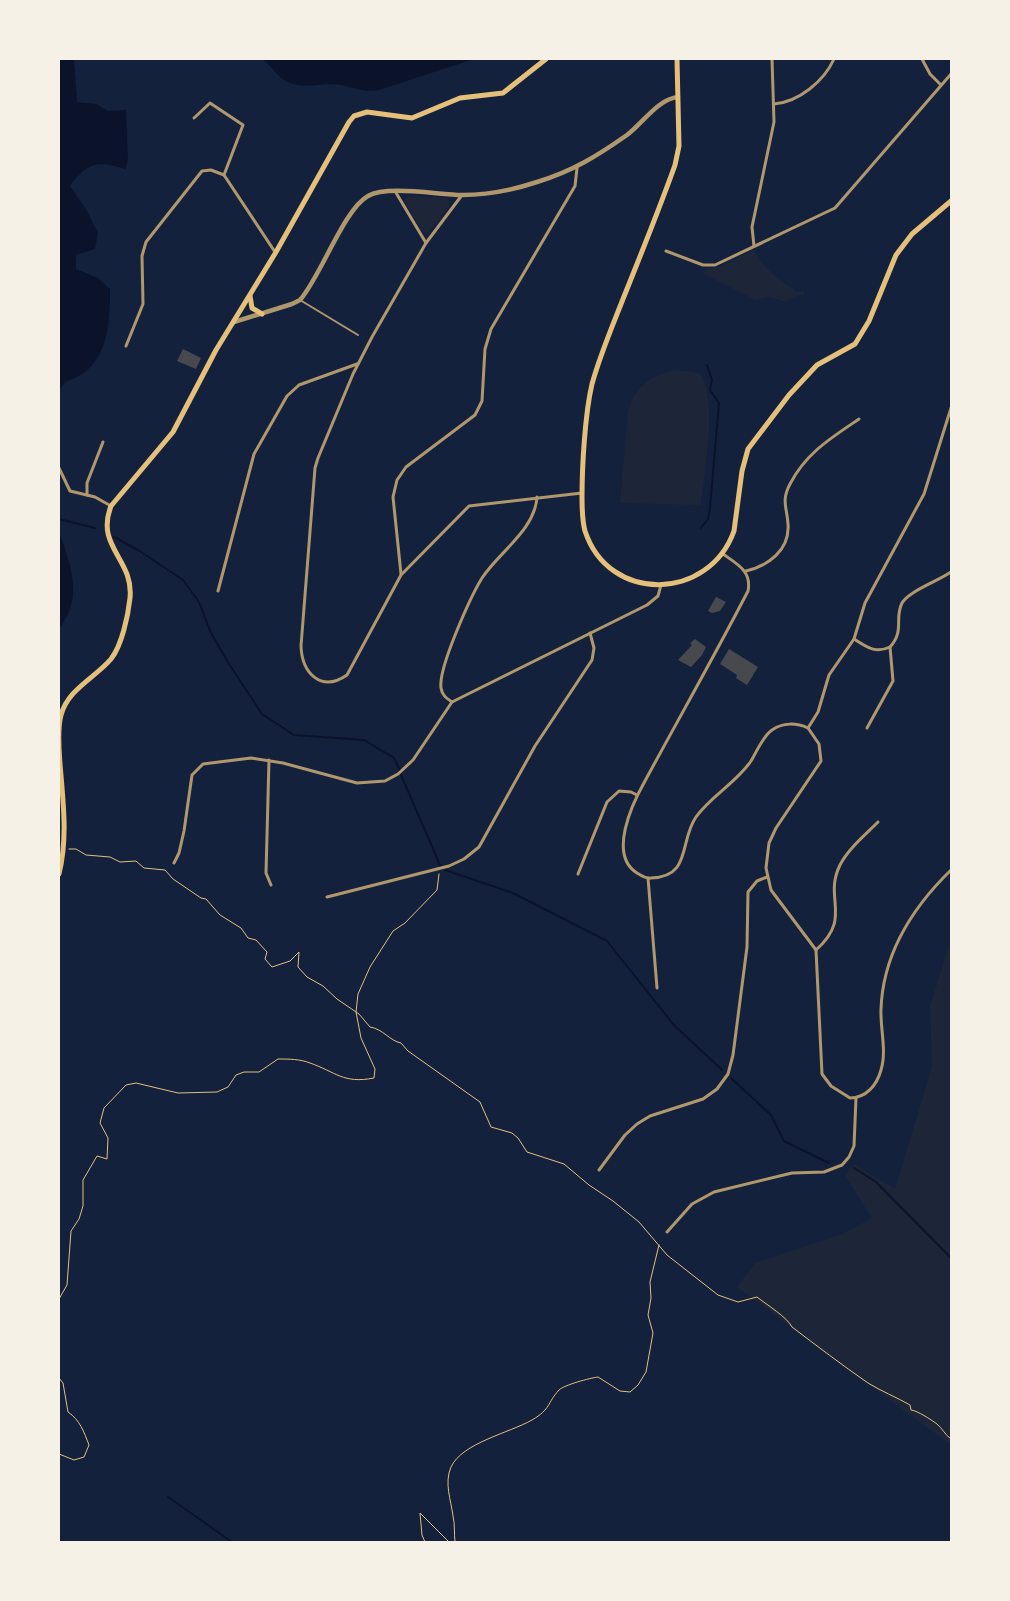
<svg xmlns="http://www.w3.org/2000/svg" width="1010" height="1601" viewBox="0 0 1010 1601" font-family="'Asap Condensed',sans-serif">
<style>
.green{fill:#1d2539}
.water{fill:#0b132b}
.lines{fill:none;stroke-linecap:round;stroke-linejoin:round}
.stream{stroke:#0b132b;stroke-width:2}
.building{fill:#48494c}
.path{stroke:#e5c07b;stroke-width:1}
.service{stroke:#b1986c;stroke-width:2}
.minor{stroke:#b1986c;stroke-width:3}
.tertiary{stroke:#b1986c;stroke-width:4.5}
.primary{stroke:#e5c07b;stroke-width:5}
</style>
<rect width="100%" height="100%" fill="#14213d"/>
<g class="green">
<path d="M409,196L446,198L449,201V206L427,234L423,232L405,202V198Z"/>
<path d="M754,250C762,269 781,280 797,292L804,290V294L791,298L786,302L769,297L756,300L704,274L705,268H717Z"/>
<path d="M676,370L699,373C719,398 704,473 701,505L620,503L628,411C635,386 652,375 676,370Z"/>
<path d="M951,939V1445L737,1287L755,1263L842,1234L872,1218L845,1176L854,1164L895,1189L932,1067L930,1006Z"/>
</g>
<g class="water">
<path d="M59,59H74L77,102L96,104L108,111L126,110L128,159L126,169C96,161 90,161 70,186L86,209L98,233L95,249L76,255V269L98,278L110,289C110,327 108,369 65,382L59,391Z"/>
<path d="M262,59H474L379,90C362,93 357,88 341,85C323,82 305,90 287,82C276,76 272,66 262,59Z"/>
<path d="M59,531C71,566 84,597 59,629Z"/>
</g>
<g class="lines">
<g class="stream">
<path d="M59,519L95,528"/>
<path d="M701,528L708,519L710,508L719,403L710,390L712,380L707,365"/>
<path d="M114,537L138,550L183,580L199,602L211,633L229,664L262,714L294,735L364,740L394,758L400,771"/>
<path d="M401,775L440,865"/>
<path d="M445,870L513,893L607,941L673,1024L722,1070"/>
<path d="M731,1078L771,1115L784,1141L829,1163"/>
<path d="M854,1168L876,1182L951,1258"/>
<path d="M168,1497L232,1542"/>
</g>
</g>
<g class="building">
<path d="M183,349L201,358L196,369L177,361Z"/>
<path d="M716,597L726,602L720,611L712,613L708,611Z"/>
<path d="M695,639L706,647L702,655L691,667L678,660L692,645L690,643Z"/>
<path d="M729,649L758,667L747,685L736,678L737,675L720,664Z"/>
</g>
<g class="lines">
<g class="path">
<path d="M69,849H76L86,855L110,857L120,862L136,861L144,868L165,870L173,879L201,898L206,899L220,915L241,928L248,938L256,940L267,952L265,959L272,967L290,961L299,952L298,967L307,977L323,986L337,999L359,1014L370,1027C383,1029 390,1041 401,1043L408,1051L480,1102L491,1127L512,1133L518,1138L527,1152L564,1164L589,1185L613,1201L639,1222L667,1255L718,1295L738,1302L757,1297C767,1305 787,1317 792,1327C817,1346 842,1365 868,1383C881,1391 896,1397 910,1405L911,1410C918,1411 930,1419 937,1424C942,1428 945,1435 951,1439"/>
<path d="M59,1340V1299L67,1285L71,1231L79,1219L83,1206V1180L97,1156L107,1159L108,1138L100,1123L104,1108L126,1085L136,1083L178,1093L217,1092L228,1087L236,1075L244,1072H259L278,1059C289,1059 300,1059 310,1063C336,1072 343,1084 374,1078L375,1069L361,1038L356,1012L358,994L370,967L393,931L405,923L437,890L439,874"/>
<path d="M59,1378L63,1383L68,1412C80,1420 84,1432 89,1445L84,1457L74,1460L59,1454"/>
<path d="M425,1542L422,1535L420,1513L449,1542"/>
<path d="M455,1542C454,1534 455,1524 453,1516C451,1500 444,1483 451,1467C462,1443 509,1433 532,1420C551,1409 547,1403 559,1390C564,1385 590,1378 598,1377L620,1391L630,1392L638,1385L646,1372L653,1333L648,1315L651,1298L650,1282L659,1245"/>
</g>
<path class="service" d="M300,300L358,335"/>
<g class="minor">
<path d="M922,59L930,74L941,85"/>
<path d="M774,104C799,102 824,81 834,59"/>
<path d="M194,118L210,103L243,125L224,175"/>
<path d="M395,191L426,243"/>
<path d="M462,195L426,243L372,337L353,374L318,458L315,468L301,646C302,673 321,693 347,675L401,575L469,506L582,493"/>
<path d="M754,246L752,227L774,122L772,59"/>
<path d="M666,251L703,265H715L835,208L951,74"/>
<path d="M126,346L143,304L142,256L146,242L202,171L211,170L224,175L275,252"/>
<path d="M59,468L70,491L95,497L111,506"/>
<path d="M87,495V483L103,442"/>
<path d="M723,554C737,564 752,571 748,591C715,655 679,718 645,781C632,804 608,855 637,873C642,876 646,879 651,878C692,877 679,841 696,817C711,796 736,783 751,761C757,751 763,736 772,730C783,722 797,723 808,728L819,744L821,761L776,828L769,843L766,868L771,890L816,950L822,1074L831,1086L850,1098C866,1098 877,1085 881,1070C887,1051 880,1028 881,1009C883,954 913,907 951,870"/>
<path d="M746,571C768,566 790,550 788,524C787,507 781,501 790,484C806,453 831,438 859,419"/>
<path d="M401,574L393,497L397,480L406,467L475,415L482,401L485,349L491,329L575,186L577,168"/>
<path d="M218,591L254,454L287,396L299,385L357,364"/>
<path d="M854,639C867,647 875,654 890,647C905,630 894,619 902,603C909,591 938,581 951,572"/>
<path d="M452,702C446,698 442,695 441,688C438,668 471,596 482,578C499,552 535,530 537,497"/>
<path d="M808,728L818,712L829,675L854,639L865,603L924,494L951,408"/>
<path d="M867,728L893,681L890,647"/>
<path d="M269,760L266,873L271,885"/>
<path d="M174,863L179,853L184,831L192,775L203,764L251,758L283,763L357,783L385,781L398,774L413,760L452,702L647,605L658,596L661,585"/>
<path d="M578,874L607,802L619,791L631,792L637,795"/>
<path d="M648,878L657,988"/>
<path d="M327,897L449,866L464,859L479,847L535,746L592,660L594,648L590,633"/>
<path d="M816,950C853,917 823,899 840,865C848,849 865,835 878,822"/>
<path d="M599,1170L625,1135L637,1124L650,1116L703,1099L717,1089L728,1074L733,1055L747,947L748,892L757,881L767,877"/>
<path d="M667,1232L692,1204L714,1192L792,1173L824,1172L842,1165L849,1157L854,1146L856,1098"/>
</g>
<path class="tertiary" d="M234,322L292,304L300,300C321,276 344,209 368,196C387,185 439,195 462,195C487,195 513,190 537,182C573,171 597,156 627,135C643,123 658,99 678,97"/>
<g class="primary">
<path d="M677,59L679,146L675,165C659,210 641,254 623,299C612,327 600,355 592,384C585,414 582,466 582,497C582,508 582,520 585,531C609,604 709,601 734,531L742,471L748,449L789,395L817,365L855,344L869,321L896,255L912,234L951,201"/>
<path d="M250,296L252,308L262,314"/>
<path d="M59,874C68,838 63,801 60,764C59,749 57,730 61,715C68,689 95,678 111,659C122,645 128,616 130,598C134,559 95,547 111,506L173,432L216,350L276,252L349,122L354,116L367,112L412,118L460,98L503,93L546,59"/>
</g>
</g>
<rect width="1010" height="1601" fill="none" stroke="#f6f1e7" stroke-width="120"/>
</svg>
